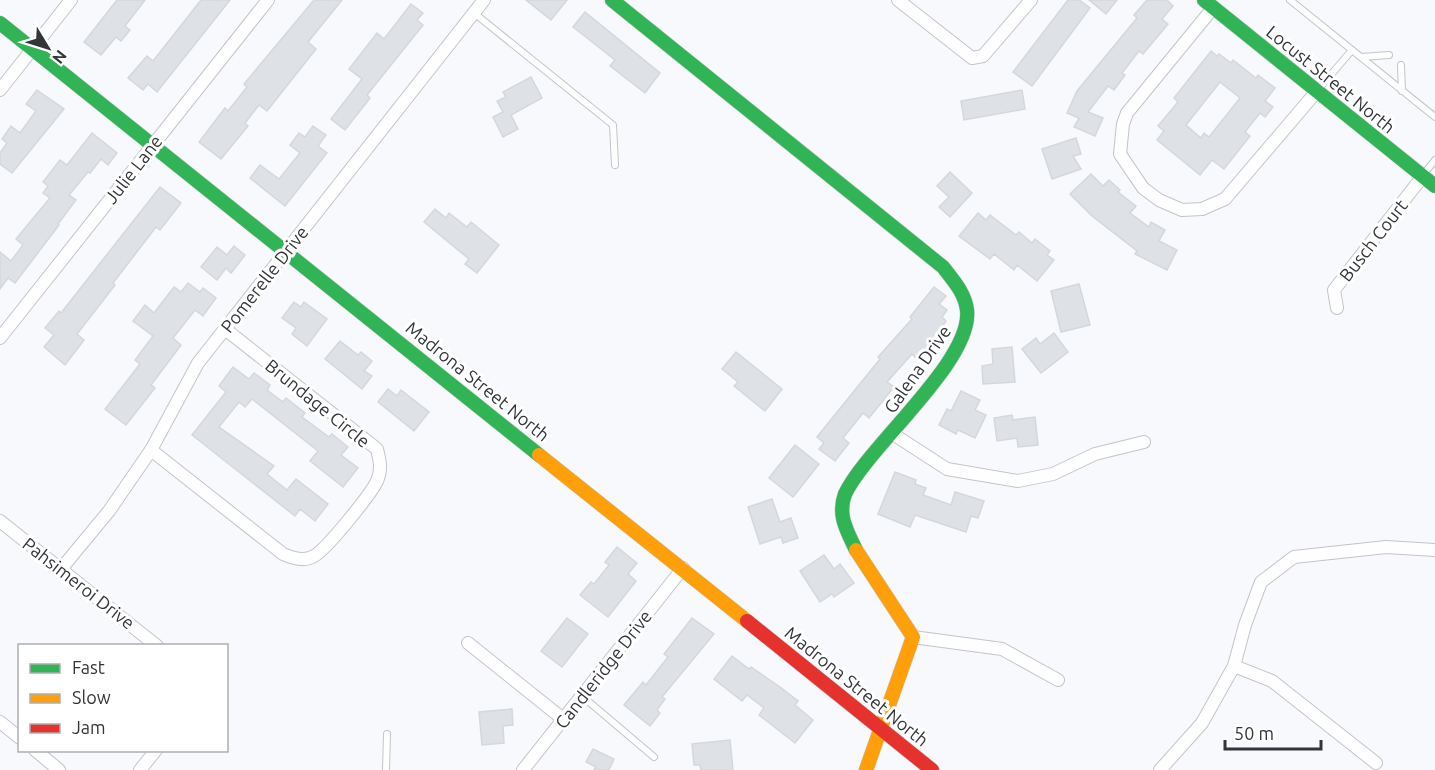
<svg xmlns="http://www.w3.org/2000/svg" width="1435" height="770" viewBox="0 0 1435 770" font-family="Ubuntu,sans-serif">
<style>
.building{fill:#dee1e6;stroke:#d6d7da;stroke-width:1.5;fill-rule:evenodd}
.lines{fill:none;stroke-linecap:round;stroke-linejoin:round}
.lane-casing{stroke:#c3c5c8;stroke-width:8}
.street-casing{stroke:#c3c5c8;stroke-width:14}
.fast-casing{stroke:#c3c5c8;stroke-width:15}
.slow-casing{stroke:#c3c5c8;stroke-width:15}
.jam-casing{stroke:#c3c5c8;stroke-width:15}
.lane{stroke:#fefeff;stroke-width:6}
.street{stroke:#fefeff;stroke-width:12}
.fast{stroke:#30b455;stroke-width:14}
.slow{stroke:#ff9f0a;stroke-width:14}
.jam{stroke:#e5322d;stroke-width:14}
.labels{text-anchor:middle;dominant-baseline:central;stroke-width:6;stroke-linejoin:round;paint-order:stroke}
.street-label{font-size:18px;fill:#333538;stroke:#fff}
</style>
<rect width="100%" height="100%" fill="#f7f9fc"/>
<g class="building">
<path d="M117,0H145L125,26L130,30L121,41L116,37L101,55L84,42Z"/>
<path d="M201,0H230L157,92L148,84L143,90L128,78L147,56L153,61Z"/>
<path d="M314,0H342L308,42L316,49L267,111L259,105L245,123L248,126L221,159L199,142L225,108L228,111L247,87L244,84Z"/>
<path d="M526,0H567L551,20Z"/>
<path d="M1068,0H1079L1090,8L1032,86L1013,72Z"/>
<path d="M1089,0H1117L1106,14Z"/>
<path d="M1147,0H1167L1173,6L1162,19L1168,24L1143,54L1139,51L1122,73L1125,75L1114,90L1108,86L1088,112L1103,118L1095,136L1074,127L1079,118L1067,113L1077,91L1137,18L1134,15Z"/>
<path d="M411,4L423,13L417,20L423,25L367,95L370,98L345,130L331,119L362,79L349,69L377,33L384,39Z"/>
<path d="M585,12L660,73L645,93L610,66L615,60L573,27Z"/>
<path d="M1211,51L1217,56L1219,54L1231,63L1233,60L1256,78L1258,75L1275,88L1265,101L1273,107L1265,117L1260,113L1245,132L1250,136L1224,169L1212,160L1200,175L1157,140L1164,131L1158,126L1178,102L1174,98ZM1220,82L1240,98L1209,137L1204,133L1201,138L1186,125Z"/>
<path d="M531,77L542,98L511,115L518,129L503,137L493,117L503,112L497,101L506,97L503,92Z"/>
<path d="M37,90L64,109L12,173L0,164V153L7,143L2,139L11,126L20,133L36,111L26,104Z"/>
<path d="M1022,90L1025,109L964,120L961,101Z"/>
<path d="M313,126L326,135L318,146L327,153L285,206L250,178L260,165L279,179L300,153L290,145L299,133L305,137Z"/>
<path d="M92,133L117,153L108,165L101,159L90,173L88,172L69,195L76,200L58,224L59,225L15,283L8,278L0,289V252L11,261L23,245L16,239L50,198L43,193L48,186L43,182L60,160L67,165Z"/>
<path d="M1076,138L1081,154L1073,156L1081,169L1052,179L1042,149Z"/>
<path d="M950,172L972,193L950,217L939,207L949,197L937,186Z"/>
<path d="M1091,174L1103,186L1109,180L1120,190L1118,192L1136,206L1130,213L1149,227L1151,222L1165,230L1159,241L1177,250L1167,270L1135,254L1137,251L1092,216L1070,194Z"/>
<path d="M160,187L181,203L160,230L156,227L113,283L115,285L77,334L84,340L65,365L44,347L54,335L45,328L59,311L61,313Z"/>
<path d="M435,209L446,218L449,213L467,227L471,222L499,245L477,273L465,264L469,259L424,222Z"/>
<path d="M978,213L986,220L990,215L1016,235L1019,232L1032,243L1035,239L1050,251L1047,255L1054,260L1037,281L1017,265L1014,270L994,254L990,259L959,236Z"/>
<path d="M234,246L245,255L231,273L226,268L217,280L201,267L217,247L227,255Z"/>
<path d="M188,283L200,292L203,288L216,298L203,316L195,310L173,338L181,345L151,385L155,388L126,425L105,409L140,364L135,360L153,336L133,321L145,305L154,313L174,287L181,292Z"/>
<path d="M1079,284L1090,325L1061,332L1051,291Z"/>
<path d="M934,287L946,296L939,304L947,310L942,317L946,321L918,360L912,354L887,382L894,387L869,418L863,413L843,438L849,443L835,461L819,449L824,443L817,437L880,359L878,357L912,319L910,317Z"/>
<path d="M294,302L301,307L304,302L327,319L307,346L292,334L296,328L282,318Z"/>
<path d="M1054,333L1068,352L1041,373L1022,349L1036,338L1040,344Z"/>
<path d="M340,341L358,355L361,352L372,361L364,371L372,376L362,389L325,359Z"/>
<path d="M1012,347L1015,382L983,384L982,366L993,364L992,349Z"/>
<path d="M736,352L782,389L765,411L734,386L738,382L722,369Z"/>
<path d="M233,367L249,379L254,373L270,385L267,390L283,402L286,398L305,413L302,417L329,437L332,434L348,447L341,455L358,468L343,487L310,461L318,451L252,399L245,407L239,402L219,427L274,466L267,474L287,490L296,479L328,504L315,521L300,509L295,516L192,435L226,392L219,386Z"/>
<path d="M388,389L397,396L401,390L429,412L414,431L378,402Z"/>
<path d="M961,391L980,400L975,410L986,415L975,438L958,430L956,434L939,425L947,409L951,411Z"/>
<path d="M1012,415L1013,420L1035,417L1038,445L1018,447L1017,438L997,441L994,418Z"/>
<path d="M795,445L819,464L793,497L769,478Z"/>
<path d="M895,472L916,480L915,484L926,488L923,495L951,505L955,492L984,501L978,518L971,516L966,532L915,515L910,527L878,514Z"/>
<path d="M772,499L780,522L791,518L798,538L783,543L781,537L760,544L748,507Z"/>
<path d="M617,547L637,563L628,574L636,581L608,617L580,595L591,582L594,584L609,565L605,562Z"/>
<path d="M824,555L834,569L840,564L854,583L834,597L832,594L820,602L800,571Z"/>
<path d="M567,618L588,634L562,667L541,651Z"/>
<path d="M692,618L714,634L662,697L665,699L657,710L660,713L650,726L624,705L643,682L646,685L668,657L664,654Z"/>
<path d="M732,656L749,669L751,667L780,687L798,701L795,705L813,720L795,743L759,715L764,708L747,695L742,701L714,679Z"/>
<path d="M512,709L513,725L503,726L504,743L482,745L479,712Z"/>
<path d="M730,740L733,770H701L700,765H694L692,744Z"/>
<path d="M593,749L614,759L609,770H594L596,767L586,762Z"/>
</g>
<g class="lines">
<g class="lane-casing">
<g id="lane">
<path d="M1290,0L1435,117"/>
<path d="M474,13L613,125L615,165"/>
<path d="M1361,57L1389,55"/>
<path d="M1401,65L1402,91"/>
<path d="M1317,91L1352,50"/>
<path d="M1423,175L1435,160"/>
<path d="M582,696L654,757"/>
<path d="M386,770L387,734"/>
</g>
</g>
<g class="street-casing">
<g id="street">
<path d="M898,0L972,58L983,56L1031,0"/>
<path d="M1213,8L1127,113L1123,124L1120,154L1143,188L1159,200L1182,210L1202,209L1225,199L1317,91"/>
<path d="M0,90L71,0"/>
<path d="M1337,308L1334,290L1423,176"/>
<path d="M0,338L268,0"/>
<path d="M893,434L947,469L1018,481L1053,474L1095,454L1144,442"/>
<path d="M151,450L283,554C293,558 304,562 314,556C326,550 371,494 377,481C382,470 380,461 377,449L225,329"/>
<path d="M0,521L157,646"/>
<path d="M61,569L109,511L151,450L198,363L484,0"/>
<path d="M913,637L1002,649L1058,680"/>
<path d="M468,643L563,719"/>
<path d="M1234,666L1272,681L1376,763"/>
<path d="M0,722L20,738"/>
<path d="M35,750L59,770"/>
<path d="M140,770L156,750"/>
<path d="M523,770L683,568"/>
<path d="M1160,770L1202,723L1234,666L1245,625L1261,582L1294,557L1386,547L1435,550"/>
</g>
</g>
<g class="fast-casing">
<g id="fast">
<path d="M612,0L943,267C953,280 965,293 967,310C973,361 868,446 845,494C837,515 847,531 856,550"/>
<path d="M1204,0L1435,186"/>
<path d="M0,23L539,455"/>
</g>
</g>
<g class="slow-casing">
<g id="slow">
<path d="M539,455L747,621"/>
<path d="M856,550L913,637L866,770"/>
</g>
</g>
<g class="jam-casing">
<path id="jam" d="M747,621L932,770"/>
</g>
<use href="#lane" class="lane"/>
<use href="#street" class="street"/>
<use href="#fast" class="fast"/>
<use href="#slow" class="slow"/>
<use href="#jam" class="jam"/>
</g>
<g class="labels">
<g class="street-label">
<text transform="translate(1331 79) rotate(39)">Locust Street North</text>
<text transform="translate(133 169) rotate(-52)">Julie Lane</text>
<text transform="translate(1373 240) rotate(-52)">Busch Court</text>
<text transform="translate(264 279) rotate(-52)">Pomerelle Drive</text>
<text transform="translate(917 369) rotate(-55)">Galena Drive</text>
<text transform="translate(478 381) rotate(39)">Madrona Street North</text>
<text transform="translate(318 403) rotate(39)">Brundage Circle</text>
<text transform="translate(79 583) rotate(38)">Pahsimeroi Drive</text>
<text transform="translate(603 669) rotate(-52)">Candleridge Drive</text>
<text transform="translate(857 686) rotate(39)">Madrona Street North</text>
</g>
</g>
<rect x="18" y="644" width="210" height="108" fill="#ffffff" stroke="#adaeaf" stroke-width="1.5"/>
<rect x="30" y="664" width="30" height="9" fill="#30b455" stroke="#adaeaf" stroke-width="1.5"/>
<text x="72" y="674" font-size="18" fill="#333538">Fast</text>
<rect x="30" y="694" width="30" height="9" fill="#ff9f0a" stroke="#adaeaf" stroke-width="1.5"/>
<text x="72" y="704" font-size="18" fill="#333538">Slow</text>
<rect x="30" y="724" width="30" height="9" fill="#e5322d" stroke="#adaeaf" stroke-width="1.5"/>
<text x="72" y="734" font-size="18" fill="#333538">Jam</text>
<g transform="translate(48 48) rotate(128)" stroke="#ffffff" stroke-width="4.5" paint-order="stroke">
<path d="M0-4.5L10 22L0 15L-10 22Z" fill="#333538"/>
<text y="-9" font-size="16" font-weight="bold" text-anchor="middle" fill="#333538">N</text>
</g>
<path d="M1225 740v9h96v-9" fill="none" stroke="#333538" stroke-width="3"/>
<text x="1234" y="740" font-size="18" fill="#333538" stroke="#ffffff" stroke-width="4.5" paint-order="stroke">50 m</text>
</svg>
